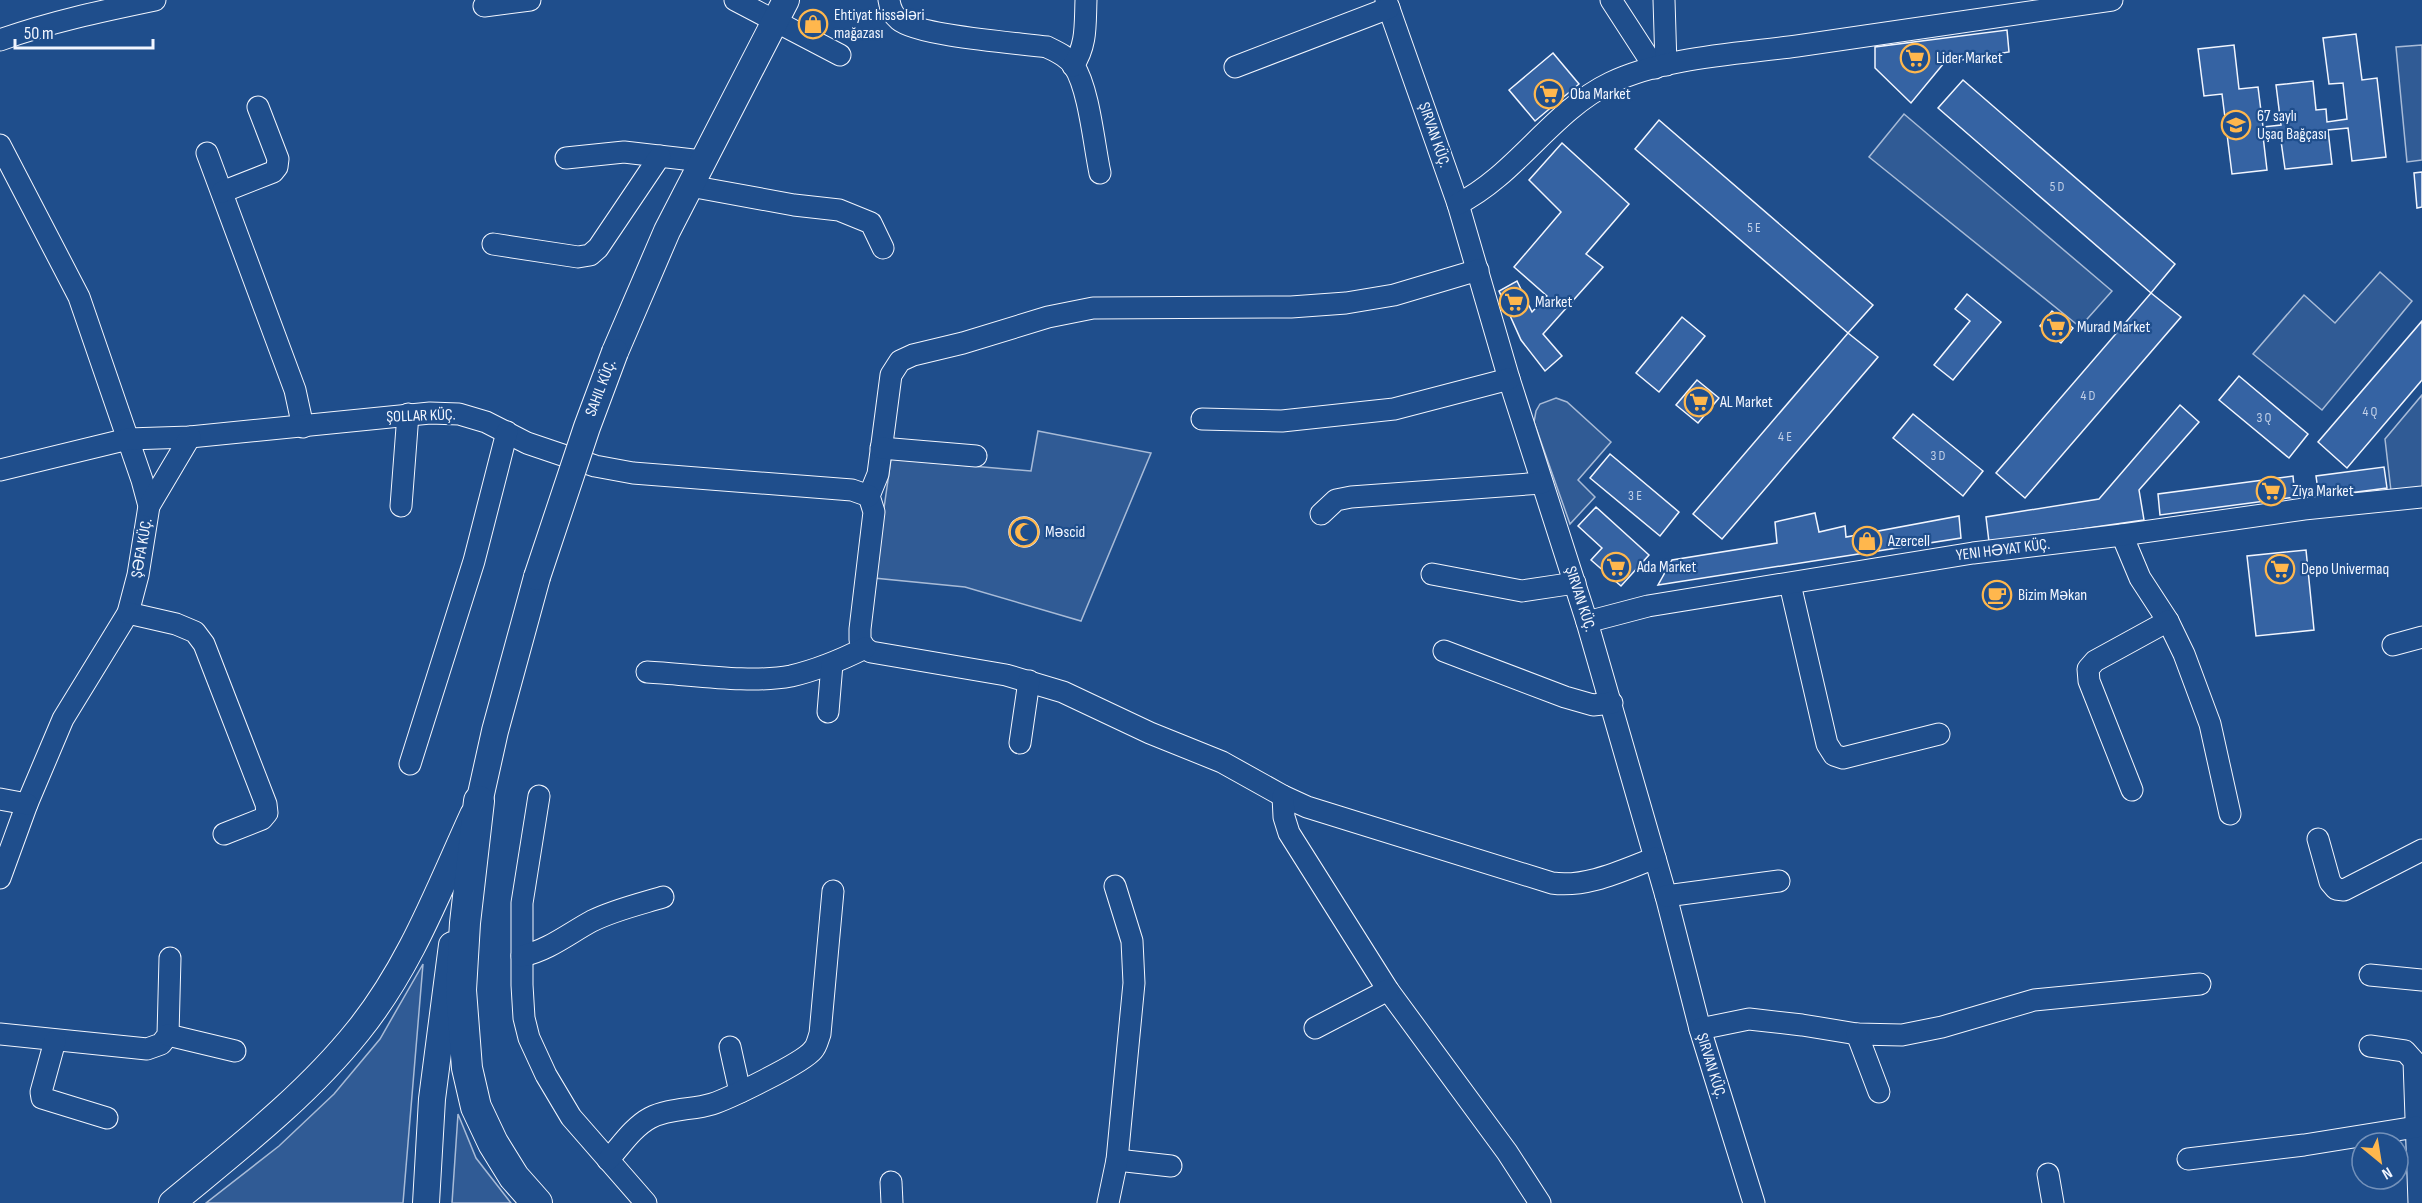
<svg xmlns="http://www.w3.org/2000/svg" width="2422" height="1203" viewBox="0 0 2422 1203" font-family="'Sofia Sans Condensed',sans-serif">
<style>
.built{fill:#305b95;stroke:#a8bbd7;stroke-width:1.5}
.building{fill:#3563a3;stroke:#f2f6ff;stroke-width:1.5}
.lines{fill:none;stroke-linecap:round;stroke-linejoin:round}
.minor-casing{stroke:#f2f6ff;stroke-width:23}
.major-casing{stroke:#f2f6ff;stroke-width:28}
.highway-casing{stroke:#f2f6ff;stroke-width:32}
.minor{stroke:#1f4e8c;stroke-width:21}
.major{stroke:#1f4e8c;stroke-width:26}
.highway{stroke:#1f4e8c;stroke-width:30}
.major-bridge-casing{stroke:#f2f6ff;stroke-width:28;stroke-linecap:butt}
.major-bridge{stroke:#1f4e8c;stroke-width:26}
.labels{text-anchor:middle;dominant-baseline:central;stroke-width:4.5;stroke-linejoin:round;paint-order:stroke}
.number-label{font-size:14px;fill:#c3d1e8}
.poi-label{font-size:16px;fill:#f2f6ff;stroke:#1f4e8c;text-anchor:start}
.street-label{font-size:16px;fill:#f2f6ff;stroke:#1f4e8c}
</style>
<rect width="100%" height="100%" fill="#1f4e8c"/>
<g class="built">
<path d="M2422,45V160L2407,162L2396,47Z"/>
<path d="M1904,114L2112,291L2080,327L1869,157Z"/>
<path d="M2380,272L2412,301L2322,410L2253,354L2304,295L2335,323Z"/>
<path d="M2422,395V487L2391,491L2385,439Z"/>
<path d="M1556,398L1567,402L1611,442L1578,480L1595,497L1570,524L1534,422L1536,411L1540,404Z"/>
<path d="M1038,431L1151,453L1081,621L965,587L874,578L891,459L1031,471Z"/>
<path d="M423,964L403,1203H206L279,1146L334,1094L380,1039Z"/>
<path d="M458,1114L476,1158L511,1203H452Z"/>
</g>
<g class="building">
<path d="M2007,30L2009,52L1944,63L1911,103L1875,68V47Z"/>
<path d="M2356,34L2362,80L2377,78L2386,157L2352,161L2348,128L2328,130L2332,164L2285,169L2280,134L2263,136L2267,170L2232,174L2222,94L2204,96L2198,49L2234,45L2239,89L2258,87L2263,127L2281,125L2276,85L2313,81L2316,110L2326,109L2327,122L2347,119L2343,83L2329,84L2323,38Z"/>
<path d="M1553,53L1579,84L1535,121L1509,90Z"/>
<path d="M1963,80L2175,264L2151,293L1938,108Z"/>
<path d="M1659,120L1873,305L1848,333L1635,149Z"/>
<path d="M1562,143L1629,204L1586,254L1603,267L1543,334L1562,356L1545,371L1521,340L1499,291L1517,281L1532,312L1547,296L1514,267L1561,212L1529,180Z"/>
<path d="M2422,172V207L2417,208L2414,173Z"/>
<path d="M2151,293L2181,317L2025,498L1996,473Z"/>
<path d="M1967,294L2001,322L1953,380L1934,365L1970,321L1955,309Z"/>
<path d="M2052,311L2073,328L2061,343L2040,326Z"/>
<path d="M1682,317L1705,336L1659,392L1636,373Z"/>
<path d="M2422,321V380L2347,468L2318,442Z"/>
<path d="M1848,333L1878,357L1722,539L1693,514Z"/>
<path d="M2239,376L2308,434L2289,458L2219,400Z"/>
<path d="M1697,380L1719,398L1698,423L1676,405Z"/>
<path d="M2180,405L2199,422L2139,490L2144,520L1989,542L1986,517L2099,499Z"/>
<path d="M1913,414L1983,471L1963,496L1893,438Z"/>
<path d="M1610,454L1679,512L1660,536L1590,478Z"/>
<path d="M2384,467L2387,488L2319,497L2316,476Z"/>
<path d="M2293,476L2295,497L2160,515L2158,494Z"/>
<path d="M1596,507L1649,555L1621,586L1591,560L1602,548L1578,526Z"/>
<path d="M1815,513L1819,532L1845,526L1846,537L1959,516L1961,538L1658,585L1672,560L1777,543L1775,522Z"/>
<circle cx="1024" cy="532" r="15"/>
<path d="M2306,550L2314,630L2256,636L2247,556Z"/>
</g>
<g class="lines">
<g class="minor-casing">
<g id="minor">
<path d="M735,0L840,55"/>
<path d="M889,0C890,8 893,15 899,20C918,36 1018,43 1047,47C1057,52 1067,56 1074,66C1089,89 1094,145 1100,173"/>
<path d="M1386,0L1458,204L1509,379L1587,622L1666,896L1700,1029L1754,1203"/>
<path d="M1611,0L1655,68"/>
<path d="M1664,0L1666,65"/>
<path d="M484,6L530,0"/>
<path d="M0,40C50,22 102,11 155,0"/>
<path d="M1073,66C1087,45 1085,25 1086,0"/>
<path d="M1235,67L1389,8"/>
<path d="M0,145L79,297L142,480L149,506L138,575L128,613L63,719L27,804L0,878"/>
<path d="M207,153L295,390L303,427"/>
<path d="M566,158L624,152L702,161"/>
<path d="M690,186L794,205L839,210L871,223L883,248"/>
<path d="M222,192L273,172L277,167L278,159L258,107"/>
<path d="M1458,204C1516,175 1552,111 1610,83C1665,57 1737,54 1797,46C1902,31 2007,15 2112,0"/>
<path d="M493,244L578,257L590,255L598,248L660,156"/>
<path d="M1478,270L1394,295L1346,303L1291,307L1093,308L1048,317L963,343L913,355L900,361L891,375L878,474L869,496L874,512L860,629V640L865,648L871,652L1006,675L1063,692L1150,733L1222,762L1283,796L1307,807L1552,883C1587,888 1623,870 1655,858"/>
<path d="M1202,419L1282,421L1394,409L1509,379"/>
<path d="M881,448L976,456"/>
<path d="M0,470L128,439L190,437L430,413L459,414L486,422L527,443L595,466L633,473L852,490L869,496"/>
<path d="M149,506L190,437"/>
<path d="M401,506L408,414"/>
<path d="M1321,514L1336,500L1351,497L1542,483"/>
<path d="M2122,535L2140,578L2168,621L2184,654L2210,724L2230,814"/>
<path d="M1432,574L1522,591L1575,583"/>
<path d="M1790,584L1827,744L1834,755L1843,758L1939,734"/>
<path d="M128,613L176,624L195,632L204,644L266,804L267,813L262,819L224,834"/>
<path d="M1587,622L1648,606L1973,553L2122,535L2304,509L2422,497"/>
<path d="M2393,645L2422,637"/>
<path d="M1444,651L1565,697L1593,705L1612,703"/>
<path d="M647,672C689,674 751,684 791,676C817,670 841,660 865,648"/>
<path d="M828,712L832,664"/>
<path d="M1020,743L1029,681"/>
<path d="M410,764L474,561L507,432"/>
<path d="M2132,790L2089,681L2088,669L2095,661L2168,621"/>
<path d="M539,796L522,903V985L524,1018L529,1038L546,1075L571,1117L646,1203"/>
<path d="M1283,796L1284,817L1289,833L1388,990L1507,1152L1540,1203"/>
<path d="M0,799L27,804"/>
<path d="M2318,839L2330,882L2336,889L2344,890L2422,850"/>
<path d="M1666,896L1779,881"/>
<path d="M522,956C549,950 568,934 592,921C614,910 640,904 663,897"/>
<path d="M2370,975L2422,980"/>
<path d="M1315,1028L1388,990"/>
<path d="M1700,1029L1749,1019L1802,1025L1857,1034L1902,1035L1942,1027L2034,1000L2200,984"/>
<path d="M0,1034L147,1049L161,1044L168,1035L170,958"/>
<path d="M1857,1034L1879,1092"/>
<path d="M168,1035L235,1051"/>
<path d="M55,1041L41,1092L42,1098L107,1118"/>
<path d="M2370,1046L2405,1051L2414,1061L2419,1203"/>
<path d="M730,1047L740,1092"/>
<path d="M2188,1159L2304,1145L2416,1127"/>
<path d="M608,1160C620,1147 633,1127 650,1118C669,1108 693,1110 712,1104C730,1098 803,1063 813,1050C817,1046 818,1039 820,1034L833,891"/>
<path d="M1117,1160L1171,1166"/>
<path d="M2048,1174L2053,1203"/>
<path d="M891,1182L892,1203"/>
<path d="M1108,1203L1117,1160L1134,983L1132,941L1115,886"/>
</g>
</g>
<g class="major-casing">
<g id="major">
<path d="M615,352L667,231L786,0"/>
<path d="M475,821L495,731L537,577"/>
<path d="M172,1203C237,1149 305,1097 358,1031C410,967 439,889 473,815"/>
<path d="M426,1203L432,1099L452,945"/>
</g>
</g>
<g class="highway-casing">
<path id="highway" d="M479,801L465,923L461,990L467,1068L476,1107L493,1143L514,1177L537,1203"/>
</g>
<use href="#minor" class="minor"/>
<use href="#major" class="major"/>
<use href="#highway" class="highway"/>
<g class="major-bridge-casing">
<path id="major-bridge" d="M537,577L587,427L615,352"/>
</g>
<use href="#major-bridge" class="major-bridge"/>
</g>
<defs>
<g id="shop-ring" transform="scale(1.5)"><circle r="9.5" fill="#1f4e8c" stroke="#ffb74d" stroke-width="1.5"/><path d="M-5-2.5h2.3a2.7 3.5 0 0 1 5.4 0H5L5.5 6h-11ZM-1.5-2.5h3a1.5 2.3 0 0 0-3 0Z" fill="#ffb74d"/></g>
<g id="supermarket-ring" transform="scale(1.5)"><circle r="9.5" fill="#1f4e8c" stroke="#ffb74d" stroke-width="1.5"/><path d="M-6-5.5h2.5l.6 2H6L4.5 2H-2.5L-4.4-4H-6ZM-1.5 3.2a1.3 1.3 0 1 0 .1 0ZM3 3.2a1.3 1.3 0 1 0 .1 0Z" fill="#ffb74d"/></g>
<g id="school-ring" transform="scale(1.5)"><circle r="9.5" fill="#1f4e8c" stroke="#ffb74d" stroke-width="1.5"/><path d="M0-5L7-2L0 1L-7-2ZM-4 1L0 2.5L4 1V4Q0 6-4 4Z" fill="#ffb74d"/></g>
<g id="mosque-ring" transform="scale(1.5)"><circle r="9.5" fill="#1f4e8c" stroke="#ffb74d" stroke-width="1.5"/><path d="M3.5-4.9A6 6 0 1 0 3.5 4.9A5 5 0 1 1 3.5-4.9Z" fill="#ffb74d"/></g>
<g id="cafe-ring" transform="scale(1.5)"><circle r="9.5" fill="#1f4e8c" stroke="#ffb74d" stroke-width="1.5"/><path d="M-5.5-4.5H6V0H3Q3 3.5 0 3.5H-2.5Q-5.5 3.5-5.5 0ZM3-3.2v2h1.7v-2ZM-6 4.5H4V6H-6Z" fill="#ffb74d"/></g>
</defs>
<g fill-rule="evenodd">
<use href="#shop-ring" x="813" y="24"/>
<use href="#supermarket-ring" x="1915" y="58"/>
<use href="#supermarket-ring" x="1549" y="94"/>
<use href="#school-ring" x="2236" y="125"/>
<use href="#supermarket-ring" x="1514" y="302"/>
<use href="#supermarket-ring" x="2056" y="327"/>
<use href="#supermarket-ring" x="1699" y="402"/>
<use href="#supermarket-ring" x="2271" y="491"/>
<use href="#mosque-ring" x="1024" y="532"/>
<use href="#shop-ring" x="1867" y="541"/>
<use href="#supermarket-ring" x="1616" y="567"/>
<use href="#supermarket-ring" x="2280" y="569"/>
<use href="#cafe-ring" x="1997" y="595"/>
</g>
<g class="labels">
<g class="number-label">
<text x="2057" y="186">5 D</text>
<text x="1754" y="227">5 E</text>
<text x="2088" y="395">4 D</text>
<text x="2370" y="411">4 Q</text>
<text x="2264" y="417">3 Q</text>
<text x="1785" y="436">4 E</text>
<text x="1938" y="455">3 D</text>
<text x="1635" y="495">3 E</text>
</g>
<g class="poi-label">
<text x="834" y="15">Ehtiyat hissələri<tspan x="834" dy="18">mağazası</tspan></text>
<text x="1936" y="58">Lider Market</text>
<text x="1570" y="94">Oba Market</text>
<text x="2257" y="116">67 saylı<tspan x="2257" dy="18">Uşaq Bağçası</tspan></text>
<text x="1535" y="302">Market</text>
<text x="2077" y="327">Murad Market</text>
<text x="1720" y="402">AL Market</text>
<text x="2292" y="491">Ziya Market</text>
<text x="1045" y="532">Məscid</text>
<text x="1888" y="541">Azercell</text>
<text x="1637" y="567">Ada Market</text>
<text x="2301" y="569">Depo Univermaq</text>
<text x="2018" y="595">Bizim Məkan</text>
</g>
<g class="street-label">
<text transform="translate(1434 135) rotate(71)">ŞIRVAN KÜÇ.</text>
<text transform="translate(601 388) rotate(-69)">SAHIL KÜÇ.</text>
<text transform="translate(421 416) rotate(-2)">ŞOLLAR KÜÇ.</text>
<text transform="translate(142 548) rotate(-80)">ŞƏFA KÜÇ.</text>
<text transform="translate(2003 550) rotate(-7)">YENI HƏYAT KÜÇ.</text>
<text transform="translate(1580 599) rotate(72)">ŞIRVAN KÜÇ.</text>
<text transform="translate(1711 1066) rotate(73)">ŞIRVAN KÜÇ.</text>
</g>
</g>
<g transform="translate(2380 1161) rotate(150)"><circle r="28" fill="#1f4e8c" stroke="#7391ba" stroke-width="1.5"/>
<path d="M0-4.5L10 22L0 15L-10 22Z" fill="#ffb74d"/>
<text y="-9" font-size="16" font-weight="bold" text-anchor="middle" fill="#f2f6ff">N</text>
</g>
<path d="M15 39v9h138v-9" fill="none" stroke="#f2f6ff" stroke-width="3"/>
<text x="24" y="39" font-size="18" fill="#f2f6ff" stroke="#1f4e8c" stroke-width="4.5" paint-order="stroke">50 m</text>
</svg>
